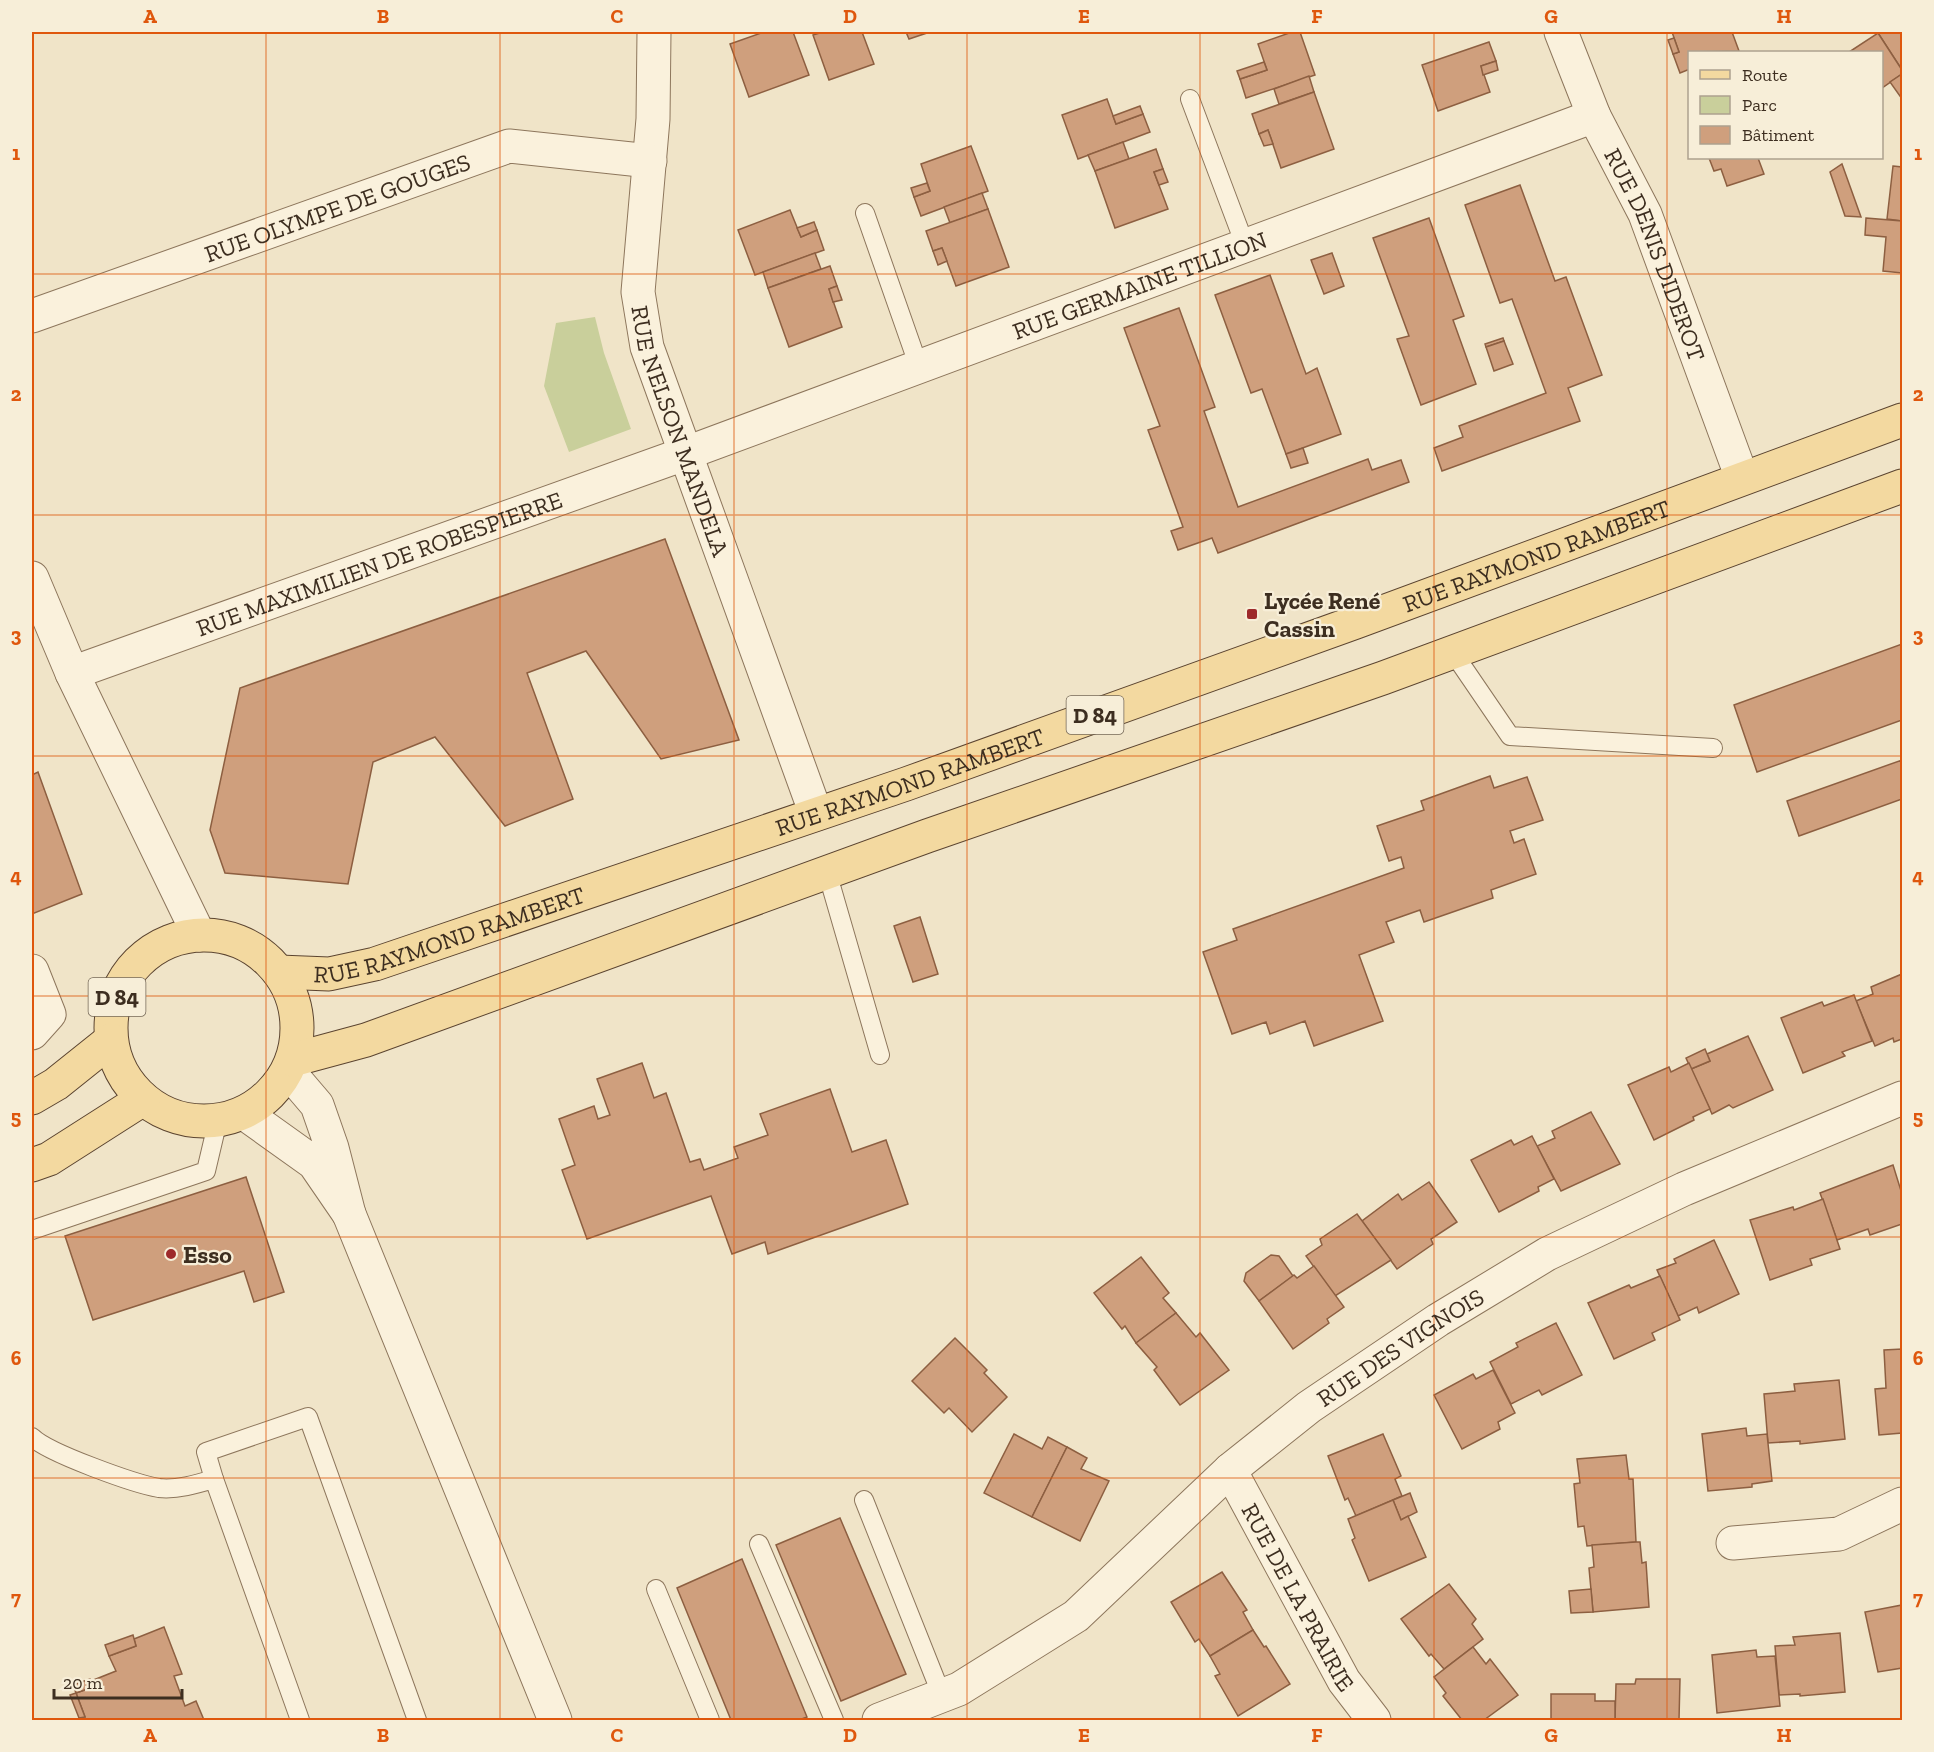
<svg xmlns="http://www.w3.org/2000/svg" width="1934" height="1752" viewBox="0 0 1934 1752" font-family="'Zilla Slab',serif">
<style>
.green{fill:#c9cf9b}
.building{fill:#cf9f7d;stroke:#8d5f41;stroke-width:1.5}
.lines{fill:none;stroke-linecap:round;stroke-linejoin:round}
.service-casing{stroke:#8d765c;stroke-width:20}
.minor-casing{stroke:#8d765c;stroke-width:35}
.primary-casing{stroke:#5b4430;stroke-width:35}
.service{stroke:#faf1dc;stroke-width:18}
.minor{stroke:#faf1dc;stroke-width:33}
.primary{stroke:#f3d9a0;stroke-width:33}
.grid{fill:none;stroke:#df570d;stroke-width:1.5;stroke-opacity:0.55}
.poi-dot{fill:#9e2a2b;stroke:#f7eed8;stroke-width:2}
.labels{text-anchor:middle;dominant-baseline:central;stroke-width:4.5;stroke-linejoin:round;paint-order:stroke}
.shield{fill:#f7eed8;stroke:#756857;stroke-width:1.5}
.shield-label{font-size:22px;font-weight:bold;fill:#3d2e20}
.street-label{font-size:24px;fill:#3d2e20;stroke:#f7eed8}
.poi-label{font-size:24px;font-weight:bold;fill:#3d2e20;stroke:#f7eed8;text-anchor:start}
.neatline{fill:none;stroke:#df570d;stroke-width:2}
.grid-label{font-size:20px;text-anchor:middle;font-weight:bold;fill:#df570d}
</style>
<rect width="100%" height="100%" fill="#f0e4c8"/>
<path class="green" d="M595,317L604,353L631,429L569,452L544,386L556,323Z"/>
<g class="building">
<path d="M764,32H793L809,75L749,97L730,44Z"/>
<path d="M823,32H862L874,64L829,80L813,35Z"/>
<path d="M906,32H930L909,39Z"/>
<path d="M1292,32H1300L1315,75L1246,98L1240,79L1267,70L1258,44Z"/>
<path d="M1672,32H1732L1739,51L1690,52V69L1680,73L1673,54L1679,52Z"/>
<path d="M1902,32V70L1878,33Z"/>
<path d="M1878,33L1902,70V74L1882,88V52H1849Z"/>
<path d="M1674,38L1679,52L1673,54L1668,40Z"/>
<path d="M1489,42L1496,61L1481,66L1490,92L1438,111L1422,65Z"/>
<path d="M1496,61L1498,70L1483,75L1481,66Z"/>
<path d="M1264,62L1267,70L1240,79L1237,71Z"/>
<path d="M1902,74V99L1890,82Z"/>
<path d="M1309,76L1314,92L1279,104L1274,89Z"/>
<path d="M1314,92L1334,149L1281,168L1268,130L1259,134L1252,114Z"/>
<path d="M1107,99L1116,124L1143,114L1150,132L1078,159L1062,115Z"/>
<path d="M1140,106L1143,114L1116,124L1113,116Z"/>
<path d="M1268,130L1273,144L1264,146L1259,134Z"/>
<path d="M1123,142L1129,159L1095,171L1088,155Z"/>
<path d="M971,146L988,191L921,216L914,197L930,191L921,164Z"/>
<path d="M1156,149L1163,169L1154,172L1168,209L1115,228L1095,171Z"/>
<path d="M1709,158H1758L1764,174L1727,186L1721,169L1714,171Z"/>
<path d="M1842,164L1861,217L1845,216L1830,172Z"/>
<path d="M1893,166L1902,167V221L1887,219Z"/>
<path d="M1163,169L1168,182L1159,185L1154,172Z"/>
<path d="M927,183L930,191L914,197L911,188Z"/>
<path d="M1520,185L1555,281L1566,277L1602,375L1568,388L1580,421L1442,471L1434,448L1463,437L1459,426L1546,393L1512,299L1500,303L1465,205Z"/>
<path d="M982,193L988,209L950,223L944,207Z"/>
<path d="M988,209L1009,267L956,286L942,248L933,251L926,231Z"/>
<path d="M790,210L801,237L817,230L824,250L755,275L738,230Z"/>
<path d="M1429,218L1464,316L1453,320L1476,384L1421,405L1397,339L1409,336L1373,238Z"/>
<path d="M1866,218L1902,221V273L1883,271L1886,237L1865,235Z"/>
<path d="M814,222L817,230L801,237L797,228Z"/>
<path d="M942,248L947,261L938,265L933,251Z"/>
<path d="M815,253L821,269L768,288L763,272Z"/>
<path d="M1332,253L1344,286L1324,294L1311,260Z"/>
<path d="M830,266L837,286L829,289L842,327L789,347L768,288Z"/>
<path d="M1270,275L1306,374L1317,368L1341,434L1286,454L1262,389L1251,393L1215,295Z"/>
<path d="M837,286L842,300L833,302L829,289Z"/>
<path d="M1179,308L1215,407L1204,411L1238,507L1368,459L1372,470L1401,460L1409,482L1218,553L1212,538L1178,550L1171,531L1183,527L1148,430L1160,426L1124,328Z"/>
<path d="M1503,338L1504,341L1486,347L1485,344Z"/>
<path d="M1504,341L1513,364L1494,371L1486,347Z"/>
<path d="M1303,448L1308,463L1291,468L1286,454Z"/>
<path d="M665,539L739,740L661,759L586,651L527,673L573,799L505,826L435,737L373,762L348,884L225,873L210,830L240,688Z"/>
<path d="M1902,644V720L1757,772L1734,705Z"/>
<path d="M1902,760V799L1799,836L1787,801Z"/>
<path d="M38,772L82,894L32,914V775Z"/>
<path d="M1490,776L1494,788L1527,777L1543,820L1510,831L1514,843L1524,839L1536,874L1491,890L1493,898L1424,922L1420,910L1386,922L1394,942L1359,955L1383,1021L1314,1046L1305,1021L1270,1034L1266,1022L1232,1034L1203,952L1237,940L1233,929L1404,868L1401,857L1389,861L1377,826L1424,810L1421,801Z"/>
<path d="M920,917L938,974L913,982L894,926Z"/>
<path d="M1902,974V1039L1894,1042L1893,1038L1875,1046L1856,1001L1873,994L1871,987Z"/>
<path d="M1854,995L1872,1041L1842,1052L1845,1056L1803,1073L1781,1018L1822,1002L1824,1006Z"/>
<path d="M1748,1036L1773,1090L1733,1108L1729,1105L1712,1114L1691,1069L1710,1061L1707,1054Z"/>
<path d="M1705,1049L1710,1061L1691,1069L1686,1058Z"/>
<path d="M642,1063L654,1098L666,1093L690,1162L700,1159L704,1170L738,1158L734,1147L768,1135L760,1114L830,1089L852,1152L886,1140L908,1204L768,1254L765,1242L732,1254L711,1196L587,1239L562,1170L575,1165L559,1119L594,1106L598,1119L610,1115L597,1079Z"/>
<path d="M1689,1063L1710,1109L1693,1117L1694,1120L1654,1140L1628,1085L1669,1067L1671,1072Z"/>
<path d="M1591,1112L1620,1164L1561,1191L1537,1146L1555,1138L1552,1131Z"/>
<path d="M1532,1136L1554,1179L1538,1187L1539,1191L1499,1212L1471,1160L1511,1140L1514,1145Z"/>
<path d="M1893,1165L1902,1194V1224L1870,1235L1868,1229L1837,1240L1820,1193Z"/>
<path d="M246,1177L284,1292L254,1302L244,1271L93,1320L65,1236Z"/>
<path d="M1429,1182L1457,1222L1431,1239L1433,1244L1397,1269L1362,1221L1398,1194L1402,1200Z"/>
<path d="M1823,1199L1840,1249L1810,1259L1812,1265L1770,1280L1750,1220L1793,1207L1794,1210Z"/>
<path d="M1357,1214L1391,1260L1335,1296L1306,1256L1322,1245L1320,1239Z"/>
<path d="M1714,1240L1739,1294L1699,1313L1697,1307L1678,1316L1657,1270L1676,1263L1674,1259Z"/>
<path d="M1271,1255L1279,1256L1293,1276L1259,1301L1244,1281L1246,1273Z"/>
<path d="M1141,1257L1169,1293L1163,1298L1176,1313L1136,1343L1125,1326L1122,1329L1094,1293Z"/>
<path d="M1314,1266L1344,1307L1327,1319L1329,1323L1293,1349L1259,1301L1294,1275L1297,1278Z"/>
<path d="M1660,1276L1680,1320L1652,1333L1655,1340L1614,1359L1588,1303L1629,1285L1631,1288Z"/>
<path d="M1176,1313L1196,1337L1200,1333L1229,1370L1180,1405L1154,1370L1157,1367L1136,1343Z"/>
<path d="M1556,1323L1582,1375L1542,1395L1539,1390L1511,1404L1490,1362L1518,1347L1516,1343Z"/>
<path d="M955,1338L987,1370L984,1373L1007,1397L972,1432L949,1408L944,1413L912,1381Z"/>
<path d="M1902,1349V1433L1879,1435L1875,1389L1886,1388L1884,1350Z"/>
<path d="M1493,1370L1515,1413L1498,1422L1500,1429L1462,1449L1434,1395L1473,1374L1476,1379Z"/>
<path d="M1839,1380L1845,1439L1800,1444V1441L1768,1443L1764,1394L1795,1391L1794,1384Z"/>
<path d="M1746,1428L1747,1436L1767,1434L1772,1481L1752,1484V1487L1708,1491L1702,1434Z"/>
<path d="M1014,1434L1042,1449L1048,1437L1067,1447L1032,1517L984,1493Z"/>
<path d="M1383,1434L1401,1476L1395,1479L1402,1496L1356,1516L1348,1498L1345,1500L1328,1456Z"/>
<path d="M1067,1447L1087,1458L1081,1469L1109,1481L1080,1541L1032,1517Z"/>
<path d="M1626,1455L1629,1479H1633L1636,1542L1587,1546L1584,1526L1578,1527L1574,1484L1580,1483L1577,1459Z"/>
<path d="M1410,1493L1417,1512L1401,1520L1393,1500Z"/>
<path d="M1393,1500L1401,1520L1408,1516L1426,1557L1369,1581L1352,1540L1355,1538L1348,1519Z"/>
<path d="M840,1518L906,1674L841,1701L776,1545Z"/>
<path d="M1636,1542H1640L1642,1563L1646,1562L1649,1607L1593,1612L1589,1568L1594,1567L1592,1545Z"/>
<path d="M742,1559L807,1717L799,1720H731L677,1588Z"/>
<path d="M1222,1572L1247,1610L1243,1612L1253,1630L1210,1656L1199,1639L1195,1642L1171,1602Z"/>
<path d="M1449,1584L1476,1619L1472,1624L1483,1639L1444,1669L1431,1654L1429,1656L1401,1619Z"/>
<path d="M1591,1589L1593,1612L1571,1613L1569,1591Z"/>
<path d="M1902,1605V1668L1878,1672L1865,1612Z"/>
<path d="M164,1627L182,1674L174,1676L185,1706L196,1701L204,1720H80L79,1718L85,1717L76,1693L93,1687L91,1681L116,1671L109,1656L136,1646L134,1639Z"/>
<path d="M1253,1630L1264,1647L1266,1646L1290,1684L1238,1716L1215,1676L1220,1674L1210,1656Z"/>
<path d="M1840,1633L1845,1692L1800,1696V1694L1779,1695L1775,1646L1795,1645L1793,1637Z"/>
<path d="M133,1635L136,1646L109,1656L105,1645Z"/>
<path d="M1473,1647L1486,1664L1490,1659L1518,1695L1484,1720H1462L1443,1696L1446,1693L1434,1677Z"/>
<path d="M1756,1650L1757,1657L1775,1656L1780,1706L1717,1713L1712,1655Z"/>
<path d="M90,1679L93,1687L76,1693L73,1685Z"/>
<path d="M1636,1679H1680L1679,1720H1615L1616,1684H1635Z"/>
<path d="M76,1693L85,1717L79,1718L70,1695Z"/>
<path d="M1551,1694H1595V1701H1615V1720H1551Z"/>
</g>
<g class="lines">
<g class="service-casing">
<g id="service">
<path d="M1190,99L1245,245"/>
<path d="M865,213L919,367"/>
<path d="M1452,651L1510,736L1713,748"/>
<path d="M827,872L880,1055"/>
<path d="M32,1230L206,1171L218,1120"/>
<path d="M32,1437C48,1453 135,1484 159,1488C177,1490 197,1484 214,1479L300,1720"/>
<path d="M214,1479L206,1452L308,1417L417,1720"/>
<path d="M864,1500L942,1696"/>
<path d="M759,1544L834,1720"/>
<path d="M656,1589L710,1720"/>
</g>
</g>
<g class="minor-casing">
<g id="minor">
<path id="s1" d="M654,32L653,119L638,292L647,347L816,814"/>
<path id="s2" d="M1561,32L1594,116L1645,214L1742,478"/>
<path id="s3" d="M32,316L509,146L650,161"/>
<path d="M32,578L72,673L199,935"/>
<path id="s4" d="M72,673L684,454L1594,116"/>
<path d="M32,971L49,1014L32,1033"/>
<path d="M244,1113L314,1163L349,1214L332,1148L317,1105L288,1071"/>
<path d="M349,1214L555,1720"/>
<path id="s5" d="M1230,1470L1344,1681L1374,1720"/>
<path d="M1733,1543L1839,1534L1902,1504"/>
<path id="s6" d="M879,1720L959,1689L1076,1616L1230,1470L1309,1407L1438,1320L1547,1254L1684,1189L1902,1098"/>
</g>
</g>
<g class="primary-casing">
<g id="primary">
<circle cx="204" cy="1028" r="93"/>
<path id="s7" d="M279,972L329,974L375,964L906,784L1356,622L1902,420"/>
<path d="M292,1060L366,1040L927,836L1383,678L1902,486"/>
<path d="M32,1098L56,1084L111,1040"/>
<path d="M32,1165L49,1159L143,1099"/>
</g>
</g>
<use href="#service" class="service"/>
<use href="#minor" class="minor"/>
<use href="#primary" class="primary"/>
</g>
<path class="grid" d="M266,32V1720M500,32V1720M734,32V1720M967,32V1720M1200,32V1720M1434,32V1720M1667,32V1720M32,274H1902M32,515H1902M32,756H1902M32,996H1902M32,1237H1902M32,1478H1902"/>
<g class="poi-dot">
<rect x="1246" y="608" width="12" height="12" rx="3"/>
<circle cx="171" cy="1254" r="6"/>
</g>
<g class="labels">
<g class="shield">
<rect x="1066.5" y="696" width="57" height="38" rx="4.5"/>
<rect x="88.5" y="978" width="57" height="38" rx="4.5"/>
</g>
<g class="shield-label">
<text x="1095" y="715">D 84</text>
<text x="117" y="997">D 84</text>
</g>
<g class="street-label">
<text stroke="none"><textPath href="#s3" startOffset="324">RUE OLYMPE DE GOUGES</textPath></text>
<text stroke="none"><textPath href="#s2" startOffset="242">RUE DENIS DIDEROT</textPath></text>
<text stroke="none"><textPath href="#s4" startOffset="1136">RUE GERMAINE TILLION</textPath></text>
<text stroke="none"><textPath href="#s1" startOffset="406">RUE NELSON MANDELA</textPath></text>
<text stroke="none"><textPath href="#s7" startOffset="1328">RUE RAYMOND RAMBERT</textPath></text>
<text stroke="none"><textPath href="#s4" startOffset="326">RUE MAXIMILIEN DE ROBESPIERRE</textPath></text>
<text stroke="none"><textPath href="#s7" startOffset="662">RUE RAYMOND RAMBERT</textPath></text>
<text stroke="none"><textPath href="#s7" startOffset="176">RUE RAYMOND RAMBERT</textPath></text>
<text stroke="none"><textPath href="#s6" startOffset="646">RUE DES VIGNOIS</textPath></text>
<text stroke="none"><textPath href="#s5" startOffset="144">RUE DE LA PRAIRIE</textPath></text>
</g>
<g class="poi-label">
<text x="1264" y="600">Lycée René<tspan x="1264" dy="28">Cassin</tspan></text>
<text x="183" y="1254">Esso</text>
</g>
</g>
<rect width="1934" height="1752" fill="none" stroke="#f7eed8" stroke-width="66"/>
<rect x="1688" y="51" width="195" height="108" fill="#f7eed8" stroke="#ada18e" stroke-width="1.5"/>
<rect x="1700" y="70" width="30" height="9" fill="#f3d9a0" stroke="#ada18e" stroke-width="1.5"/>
<text x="1742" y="81" font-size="18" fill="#3d2e20">Route</text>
<rect x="1700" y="96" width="30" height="18" fill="#c9cf9b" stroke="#ada18e" stroke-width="1.5"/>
<text x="1742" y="111" font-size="18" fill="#3d2e20">Parc</text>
<rect x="1700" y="126" width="30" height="18" fill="#cf9f7d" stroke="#ada18e" stroke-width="1.5"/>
<text x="1742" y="141" font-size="18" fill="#3d2e20">Bâtiment</text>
<path d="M54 1689v9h128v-9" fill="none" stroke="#3d2e20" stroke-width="3"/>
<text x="63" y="1689" font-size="18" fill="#3d2e20" stroke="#f7eed8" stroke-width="4.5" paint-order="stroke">20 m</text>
<rect x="33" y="33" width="1868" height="1686" class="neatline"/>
<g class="grid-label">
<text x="150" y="23">A</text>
<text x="383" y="23">B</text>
<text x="617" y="23">C</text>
<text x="850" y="23">D</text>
<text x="1084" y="23">E</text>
<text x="1317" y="23">F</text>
<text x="1551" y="23">G</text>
<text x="1784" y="23">H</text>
<text x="16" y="160">1</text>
<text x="1918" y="160">1</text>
<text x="16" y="401">2</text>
<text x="1918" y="401">2</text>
<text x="16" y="642">3</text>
<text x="1918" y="642">3</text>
<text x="16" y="883">4</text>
<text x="1918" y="883">4</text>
<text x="16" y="1124">5</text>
<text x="1918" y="1124">5</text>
<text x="16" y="1365">6</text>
<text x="1918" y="1365">6</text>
<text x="16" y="1605">7</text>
<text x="1918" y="1605">7</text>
<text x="150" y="1742">A</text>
<text x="383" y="1742">B</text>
<text x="617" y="1742">C</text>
<text x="850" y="1742">D</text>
<text x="1084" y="1742">E</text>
<text x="1317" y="1742">F</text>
<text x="1551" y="1742">G</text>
<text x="1784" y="1742">H</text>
</g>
</svg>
